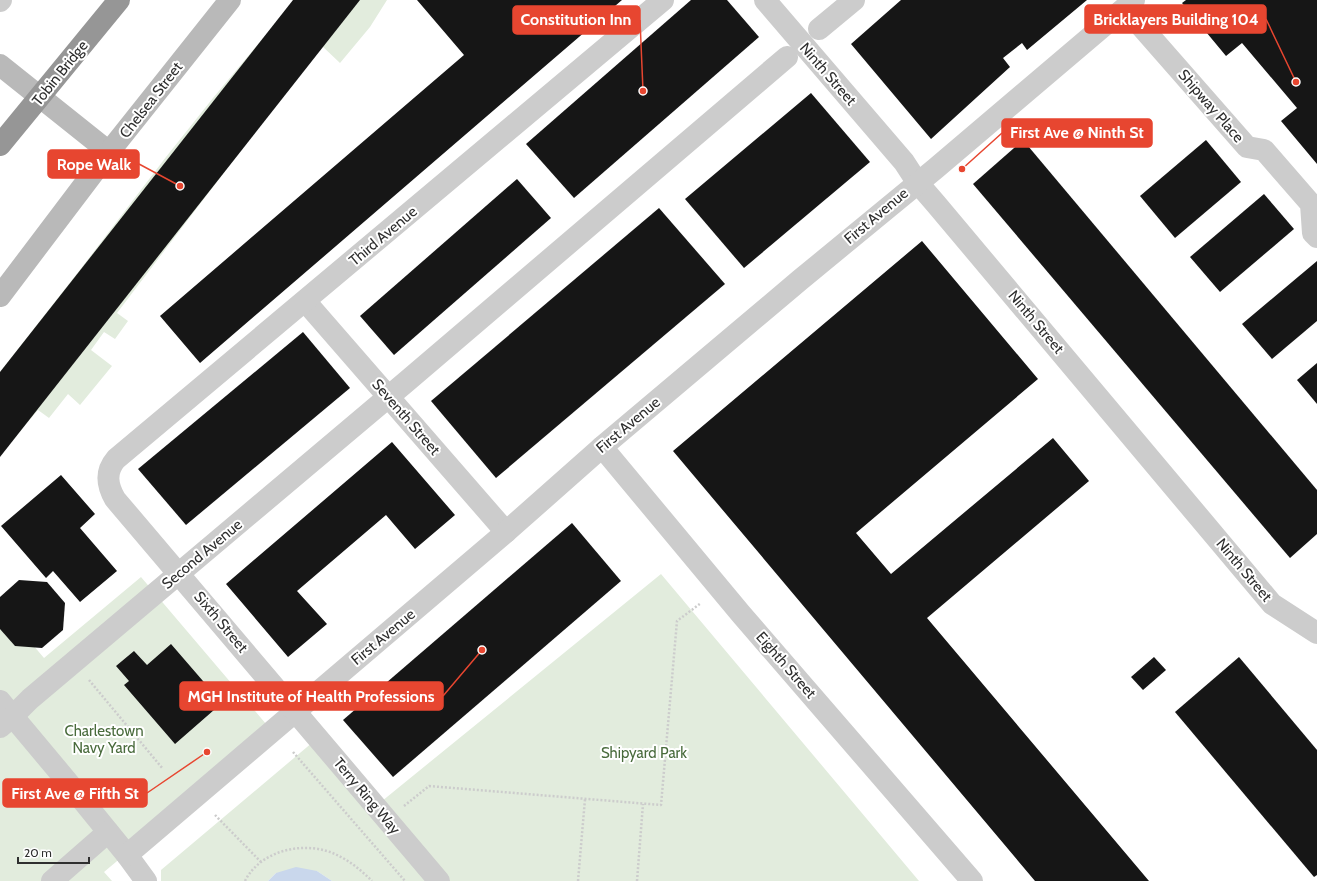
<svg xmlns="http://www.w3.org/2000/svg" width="1317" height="881" viewBox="0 0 1317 881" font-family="Cabin,sans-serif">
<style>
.green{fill:#e2ecdd}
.water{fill:#c9d7ec}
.building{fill:#161616}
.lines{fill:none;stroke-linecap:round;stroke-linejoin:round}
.path{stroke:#ccc;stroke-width:2.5;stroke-dasharray:2 2;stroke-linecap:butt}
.street{stroke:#ccc;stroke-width:22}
.secondary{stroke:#b9b9b9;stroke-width:22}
.highway-bridge{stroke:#969696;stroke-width:22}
.labels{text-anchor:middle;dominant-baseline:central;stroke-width:4;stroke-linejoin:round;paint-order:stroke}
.street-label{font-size:15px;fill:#2f2f2f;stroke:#fff}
.park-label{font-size:15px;fill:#496b3c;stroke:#fff}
.leader{fill:none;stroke:#e74630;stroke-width:1.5}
.callout-dot{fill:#e74630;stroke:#fff;stroke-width:1.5}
.callout{fill:#e74630;stroke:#e74630;stroke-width:1.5}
.callout-label{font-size:16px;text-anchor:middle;font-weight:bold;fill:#fff}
</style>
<rect width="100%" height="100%" fill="#fff"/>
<g class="green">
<path d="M295,0H387L370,27L340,63L321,45L117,313L128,321L115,339L104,332L91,350L112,366L80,405L68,394L49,418L38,410L0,455V372L79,271L166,157L213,98Z"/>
<path d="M661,574L919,881H332L317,871L276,873L268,881H161V870L313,742L371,810Z"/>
<path d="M141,577L272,731L104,872L112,881H0V606L44,658Z"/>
</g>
<path class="water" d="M296,867L317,871L332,881H268L276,873Z"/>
<g class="building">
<path d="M293,0H360L0,457V372Z"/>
<path d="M417,0H622L200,363L160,316L464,55Z"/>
<path d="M691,0H727L759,37L574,198L526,144Z"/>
<path d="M901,0H1087L1027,50L1022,43L1003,58L1010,67L931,139L851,44Z"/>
<path d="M1186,0H1317V164L1281,121L1297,108L1242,43L1226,56L1182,3Z"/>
<path d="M811,93L870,162L744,268L685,199Z"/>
<path d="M1023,140L1317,490V534L1290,558L973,184Z"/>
<path d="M1206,140L1241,182L1175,238L1140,196Z"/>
<path d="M517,179L551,218L394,355L360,316Z"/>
<path d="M1264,194L1294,229L1220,292L1190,257Z"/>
<path d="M659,208L725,284L496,478L431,401Z"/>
<path d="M922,241L1038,379L856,533L891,574L1053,438L1089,481L927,618L1149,881H1035L673,451Z"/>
<path d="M1317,261V321L1272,359L1242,324Z"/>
<path d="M303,332L350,388L186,525L138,469Z"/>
<path d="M1317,363V404L1297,380Z"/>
<path d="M392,442L455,515L415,549L386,515L297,591L327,624L288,657L226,584Z"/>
<path d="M61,475L95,514L80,528L117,571L80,602L53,571L46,578L1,526Z"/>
<path d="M572,523L621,581L393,777L343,720Z"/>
<path d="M19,580L47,582L65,603L63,630L42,648L15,646L0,629V597Z"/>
<path d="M171,644L222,703L175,744L124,685L129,681L116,666L134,651L147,665Z"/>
<path d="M1154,657L1166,670L1143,690L1131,677Z"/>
<path d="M1239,657L1317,750V875L1314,877L1175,712Z"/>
</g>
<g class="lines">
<g class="path">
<path d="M89,680L163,769"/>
<path d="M293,752L405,881"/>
<path d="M404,806L429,786L661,805L677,621L701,603"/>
<path d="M215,815L261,862"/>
<path d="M245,881C261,849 307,840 337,855C350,861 362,871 372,881"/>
<path d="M578,881L585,799"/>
<path d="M637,881L643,804"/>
</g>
<g class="street">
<path d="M765,0L904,162L917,182L936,204L1272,604L1317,633"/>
<path d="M0,1L1,0"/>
<path d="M1126,7L1140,25L1247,147L1264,150L1311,204L1313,233L1317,237"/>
<path d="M819,29L854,0"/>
<path d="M305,301L506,532"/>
<path d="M602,447L741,614L972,881"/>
<path d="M0,701L66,780L127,855L146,881"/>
<path d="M0,727L13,716L30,699L406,382L787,57"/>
<path d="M127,855L506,532L602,447L800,280L935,169L1134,0"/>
<path d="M52,881L108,832"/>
<path d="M439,881L115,499C107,485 105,472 116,459L663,0"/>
</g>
<g class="secondary">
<path d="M0,65L109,152"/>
<path d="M0,296L109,152L230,0"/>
</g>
<path class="highway-bridge" d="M0,145L119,0"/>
</g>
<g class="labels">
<g class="street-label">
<text transform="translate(60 73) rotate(-51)">Tobin Bridge</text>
<text transform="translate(828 74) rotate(49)">Ninth Street</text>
<text transform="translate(151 100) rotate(-52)">Chelsea Street</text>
<text transform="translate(1211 106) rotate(49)">Shipway Place</text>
<text transform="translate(876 216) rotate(-40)">First Avenue</text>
<text transform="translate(383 236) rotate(-40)">Third Avenue</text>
<text transform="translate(1036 322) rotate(50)">Ninth Street</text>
<text transform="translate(406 417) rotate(49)">Seventh Street</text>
<text transform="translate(628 425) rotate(-40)">First Avenue</text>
<text transform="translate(202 554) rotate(-40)">Second Avenue</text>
<text transform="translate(1244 570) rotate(50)">Ninth Street</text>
<text transform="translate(221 622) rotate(50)">Sixth Street</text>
<text transform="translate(383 637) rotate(-40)">First Avenue</text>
<text transform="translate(786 665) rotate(49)">Eighth Street</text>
<text transform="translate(367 796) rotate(50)">Terry Ring Way</text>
</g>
<g class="park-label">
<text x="104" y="731">Charlestown<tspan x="104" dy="17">Navy Yard</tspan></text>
<text x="644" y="753">Shipyard Park</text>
</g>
</g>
<path class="leader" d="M1296 82L1266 19M643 91L640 20M962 169L1002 133M180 186L139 164M482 650L443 696M207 752L147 793"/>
<g class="callout-dot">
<circle cx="1296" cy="82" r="4"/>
<circle cx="643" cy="91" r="4"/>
<circle cx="962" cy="169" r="4"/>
<circle cx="180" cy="186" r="4"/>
<circle cx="482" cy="650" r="4"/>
<circle cx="207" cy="752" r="4"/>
</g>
<g class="callout">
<rect x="1085" y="5" width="181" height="28" rx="4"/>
<rect x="513" y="6" width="127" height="28" rx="4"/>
<rect x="1002" y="119" width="150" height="28" rx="4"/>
<rect x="48" y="150" width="91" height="28" rx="4"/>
<rect x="180" y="682" width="263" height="28" rx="4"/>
<rect x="3" y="779" width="144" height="28" rx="4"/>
</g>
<g class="callout-label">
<text x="1176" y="25">Bricklayers Building 104</text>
<text x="576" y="25">Constitution Inn</text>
<text x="1077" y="138">First Ave @ Ninth St</text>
<text x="94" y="170">Rope Walk</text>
<text x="311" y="702">MGH Institute of Health Professions</text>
<text x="75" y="799">First Ave @ Fifth St</text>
</g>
<path d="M18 857v6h71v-6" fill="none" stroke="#2f2f2f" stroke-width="2"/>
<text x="24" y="857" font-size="12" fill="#2f2f2f" stroke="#ffffff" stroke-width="3" paint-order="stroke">20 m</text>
</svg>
